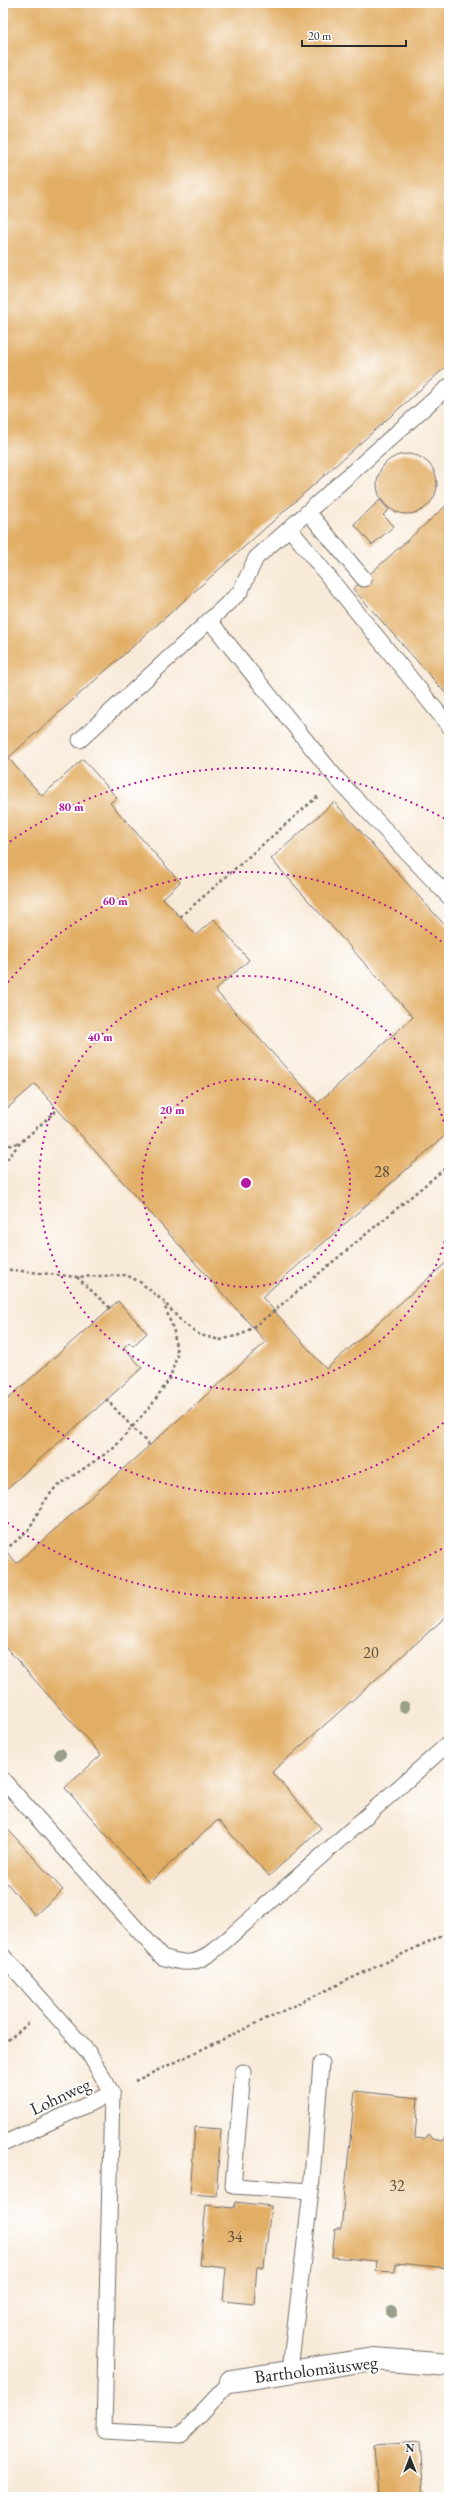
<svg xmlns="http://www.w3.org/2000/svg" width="452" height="2500" viewBox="0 0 452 2500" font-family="'EB Garamond',serif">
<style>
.building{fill:#e2ae65}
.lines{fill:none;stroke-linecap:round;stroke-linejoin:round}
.lane-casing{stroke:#736e68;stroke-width:17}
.street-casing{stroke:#736e68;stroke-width:24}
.path{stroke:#736e68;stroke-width:2.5;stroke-dasharray:3 3;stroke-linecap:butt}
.lane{stroke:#fff;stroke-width:15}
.street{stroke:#fff;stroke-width:22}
.tree{fill:#999f89}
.ring{fill:none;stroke:#b5179e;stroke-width:2;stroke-dasharray:2 4}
.labels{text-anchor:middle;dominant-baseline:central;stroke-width:4;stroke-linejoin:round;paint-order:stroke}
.number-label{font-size:16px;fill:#594c3a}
.street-label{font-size:18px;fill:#2b2b2b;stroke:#fff}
.centre{fill:#b5179e;stroke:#fff;stroke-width:2}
.ring-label{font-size:12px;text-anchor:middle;font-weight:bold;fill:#b5179e;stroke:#fff;stroke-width:4;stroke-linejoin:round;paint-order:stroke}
</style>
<rect width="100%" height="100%" fill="#fff"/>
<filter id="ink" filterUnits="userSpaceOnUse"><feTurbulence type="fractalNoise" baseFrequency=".025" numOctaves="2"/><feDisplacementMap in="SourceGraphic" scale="8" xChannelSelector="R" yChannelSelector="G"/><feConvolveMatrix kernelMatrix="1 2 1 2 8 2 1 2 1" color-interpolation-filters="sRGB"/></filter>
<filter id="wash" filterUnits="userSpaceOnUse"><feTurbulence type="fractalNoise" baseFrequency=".012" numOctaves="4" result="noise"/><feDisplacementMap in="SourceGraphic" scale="16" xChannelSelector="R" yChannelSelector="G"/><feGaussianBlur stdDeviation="0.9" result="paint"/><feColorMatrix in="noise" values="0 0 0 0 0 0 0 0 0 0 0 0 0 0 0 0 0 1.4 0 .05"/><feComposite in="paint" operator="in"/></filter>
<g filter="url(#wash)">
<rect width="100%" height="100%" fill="#f8ead8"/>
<g id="blocks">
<g class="building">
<path d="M3,3H449V364L8,758L42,796L83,759L117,798L110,803L180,882L163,898L196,935L214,919L249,960L215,990L318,1103L413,1017L271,859L334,802L449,930V1132L262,1297L326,1369L449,1260V1614L272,1772L321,1828L269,1876L218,1820L149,1883L65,1788L101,1755L3,1644V1548L17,1563L266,1342L35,1084L3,1112Z"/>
<circle cx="407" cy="484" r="30"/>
<path d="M380,500L389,510L383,515L394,526L372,545L354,524Z"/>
<path d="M449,503V697L353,589Z"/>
<path d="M118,1301L147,1333L133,1346L129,1342L124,1347L142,1368L3,1492V1403Z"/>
<path d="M3,1824L63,1890L35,1915L3,1879Z"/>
<path d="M355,2091L418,2098L415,2138L424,2139L429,2134L433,2139L442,2141L446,2135L449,2139V2268L396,2263L395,2272L376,2271L377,2261L332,2257L335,2229H341Z"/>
<path d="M195,2127L221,2129L216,2196L190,2194Z"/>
<path d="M235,2202L271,2206L264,2267H257L254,2304L223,2301L226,2268L200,2265L206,2205L234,2208Z"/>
<path d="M420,2442L424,2497H348L378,2494L374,2445Z"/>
</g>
</g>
</g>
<g filter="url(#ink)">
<use href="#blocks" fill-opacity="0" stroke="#736e68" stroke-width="1"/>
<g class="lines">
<g class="lane-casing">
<g id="lane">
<path d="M308,512L364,579"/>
<path d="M290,529L449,726"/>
<path d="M209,620L337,779L449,897"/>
<path d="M80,740L240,592L256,558L449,386"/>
<path d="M3,1780L162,1957C185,1964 195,1966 215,1950L449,1743"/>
<path d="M3,1956L88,2052L112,2093L104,2431L181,2435L231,2381"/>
<path d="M243,2072L233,2186L311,2191"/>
<path d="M3,2144L112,2093"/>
<path d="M290,2370L311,2191L321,2063"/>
</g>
</g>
<g class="street-casing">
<path id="street" d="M231,2381L374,2359L449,2365"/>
</g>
<g class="path">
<path d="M180,917L318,796"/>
<path d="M3,1147L19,1143"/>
<path d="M3,1164L20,1143L58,1109"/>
<path d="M3,1269L77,1277L126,1275L140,1282L163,1301L183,1323L200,1335L220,1340L243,1334L268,1316L449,1165"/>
<path d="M77,1277L110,1308"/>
<path d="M106,1399L150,1446"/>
<path d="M5,1550L28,1531L44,1502L55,1488L114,1448L153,1403L170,1378L177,1356L174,1332L164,1304"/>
<path d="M3,2044L29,2023"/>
<path d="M135,2081L449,1932"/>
</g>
<use href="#lane" class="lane"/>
<use href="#street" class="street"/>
</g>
<g class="tree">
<circle cx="404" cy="1707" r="6"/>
<circle cx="60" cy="1754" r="6"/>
<circle cx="392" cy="2312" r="6"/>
</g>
</g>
<g class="ring">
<circle cx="246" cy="1183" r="104"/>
<path d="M449 1224A207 207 0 1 1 449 1142"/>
<path d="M448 1419A311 311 0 0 1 4 1379M4 987A311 311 0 0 1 448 947"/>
<path d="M447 1546A415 415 0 0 1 5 1521M5 845A415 415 0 0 1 447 820"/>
</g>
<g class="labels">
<g class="number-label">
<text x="382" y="1171">28</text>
<text x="371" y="1652">20</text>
<text x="397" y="2185">32</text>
<text x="235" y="2236">34</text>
</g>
<g class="street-label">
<text transform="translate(60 2096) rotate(-25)">Lohnweg</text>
<text transform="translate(316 2369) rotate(-7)">Bartholomäusweg</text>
</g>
</g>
<circle cx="246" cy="1183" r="6" class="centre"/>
<g class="ring-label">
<text x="71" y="811">80 m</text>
<text x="115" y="905">60 m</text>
<text x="100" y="1041">40 m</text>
<text x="172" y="1114">20 m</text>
</g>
<rect width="452" height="2500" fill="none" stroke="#fff" stroke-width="16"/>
<g transform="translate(410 2458)" stroke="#ffffff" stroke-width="3" paint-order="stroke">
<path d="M0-3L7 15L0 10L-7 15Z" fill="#2b2b2b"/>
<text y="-6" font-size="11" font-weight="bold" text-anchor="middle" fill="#2b2b2b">N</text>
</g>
<path d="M302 40v6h104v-6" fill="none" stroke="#2b2b2b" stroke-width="2"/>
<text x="308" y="40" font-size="12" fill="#2b2b2b" stroke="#ffffff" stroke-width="3" paint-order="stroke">20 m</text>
</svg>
